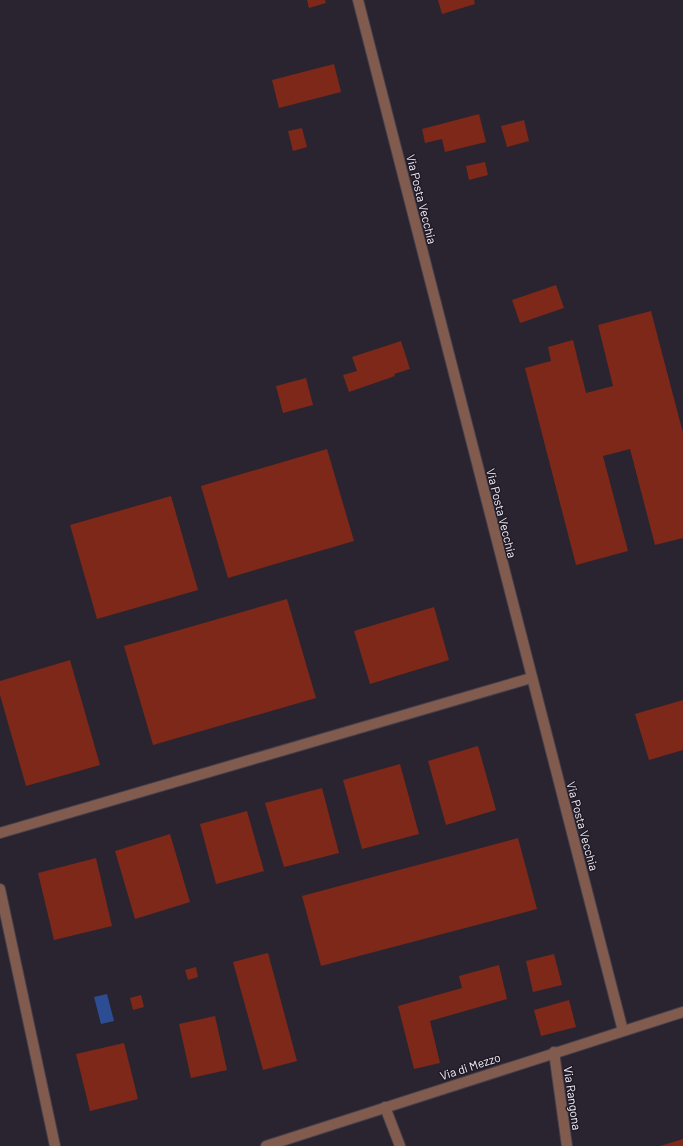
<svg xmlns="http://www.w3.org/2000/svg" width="683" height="1146" viewBox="0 0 683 1146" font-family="Barlow,sans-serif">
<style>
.water{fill:#2d4d93}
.building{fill:#7d2818}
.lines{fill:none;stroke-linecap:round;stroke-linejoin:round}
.minor-casing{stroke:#46414c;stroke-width:12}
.minor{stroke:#825b4f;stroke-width:10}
.labels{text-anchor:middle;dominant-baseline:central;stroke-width:3;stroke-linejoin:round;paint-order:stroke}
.street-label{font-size:12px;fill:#f5f1f9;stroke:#201a26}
</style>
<rect width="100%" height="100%" fill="#2a2430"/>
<path class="water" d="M107,994L114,1021L101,1024L94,997Z"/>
<g class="building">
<path d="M307,0H325L326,3L309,8Z"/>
<path d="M438,0H474L475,4L442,14Z"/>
<path d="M334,64L341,92L279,108L272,80Z"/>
<path d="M479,114L486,142L445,152L442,139L425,143L422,129Z"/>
<path d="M524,120L529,141L507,147L501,126Z"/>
<path d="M302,128L307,147L293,151L288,131Z"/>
<path d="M485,162L488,175L469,180L466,166Z"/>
<path d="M556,285L564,308L520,323L512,300Z"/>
<path d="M651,311L683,433V538L655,545L630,449L603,456L628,551L576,565L525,368L551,361L548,347L573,340L586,393L613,386L598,325Z"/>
<path d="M401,341L410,369L394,374L395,376L349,392L343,375L357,371L352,357Z"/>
<path d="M306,378L313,405L283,413L276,386Z"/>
<path d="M327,449L354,541L228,578L201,486Z"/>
<path d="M171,496L198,590L97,619L70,525Z"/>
<path d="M287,599L316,698L153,745L124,646Z"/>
<path d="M434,607L449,660L370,684L354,631Z"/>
<path d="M70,660L100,765L26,786L0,695V681Z"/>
<path d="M683,700V750L649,760L635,714Z"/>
<path d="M478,746L496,810L446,825L428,761Z"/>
<path d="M400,764L419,834L362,849L343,780Z"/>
<path d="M322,788L339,853L284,867L265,803Z"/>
<path d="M247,811L264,871L216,884L200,824Z"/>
<path d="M170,834L190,902L135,919L115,851Z"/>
<path d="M518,838L537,909L321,966L302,896Z"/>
<path d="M96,858L112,926L54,940L38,873Z"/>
<path d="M268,953L297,1061L263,1070L233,962Z"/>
<path d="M554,954L562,985L533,992L526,961Z"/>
<path d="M499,965L507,999L430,1021L440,1063L414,1069L398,1006L462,988L459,976Z"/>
<path d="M196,967L198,977L188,980L185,970Z"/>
<path d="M141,995L144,1007L133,1010L130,998Z"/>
<path d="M569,1000L576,1027L541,1036L534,1010Z"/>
<path d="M215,1016L227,1070L191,1078L179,1024Z"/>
<path d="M124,1043L138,1099L90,1111L76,1054Z"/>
<path d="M683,1139V1146H660Z"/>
</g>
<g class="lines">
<g class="minor-casing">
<g id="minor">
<path d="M358,0L623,1031"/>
<path d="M0,833L531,678"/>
<path d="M0,889L55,1146"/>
<path d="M554,1052L567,1146"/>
<path d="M385,1107L400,1146"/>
<path d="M266,1146L683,1012"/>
</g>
</g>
<use href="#minor" class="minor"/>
</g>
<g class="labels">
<g class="street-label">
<text transform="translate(422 199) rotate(76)">Via Posta Vecchia</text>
<text transform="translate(502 513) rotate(76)">Via Posta Vecchia</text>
<text transform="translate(583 826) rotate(75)">Via Posta Vecchia</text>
<text transform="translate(470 1066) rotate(-18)">Via di Mezzo</text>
<text transform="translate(573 1098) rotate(82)">Via Rangona</text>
</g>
</g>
</svg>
